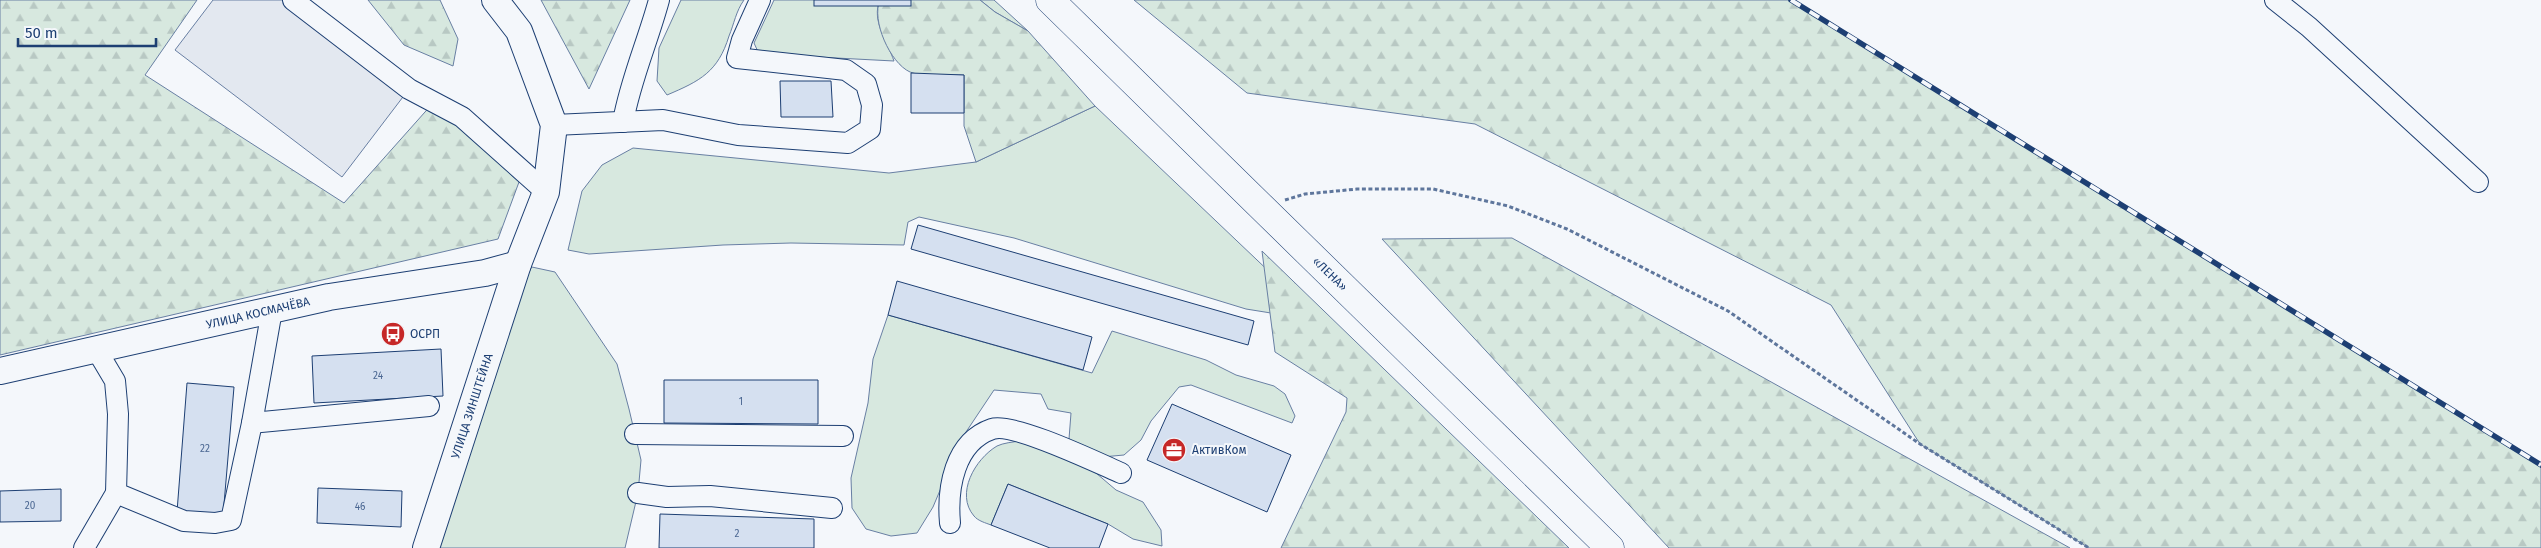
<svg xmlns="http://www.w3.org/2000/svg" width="2541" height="548" viewBox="0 0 2541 548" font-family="'Fira Sans',sans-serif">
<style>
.grass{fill:#d7e8df;stroke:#687fa3}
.forest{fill:url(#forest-firs);stroke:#687fa3}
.parking{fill:#e3e8f0;stroke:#687fa3}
.building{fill:#d5e0f0;stroke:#1d3f73}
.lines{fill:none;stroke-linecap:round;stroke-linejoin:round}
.minor-casing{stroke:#1d3f73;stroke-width:22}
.major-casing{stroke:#1d3f73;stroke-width:28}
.highway-casing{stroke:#1d3f73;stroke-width:29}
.path{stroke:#5e769c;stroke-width:3;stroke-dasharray:4 2.5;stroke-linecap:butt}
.minor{stroke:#f4f7fb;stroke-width:20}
.major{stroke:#f4f7fb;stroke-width:26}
.highway{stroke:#f4f7fb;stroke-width:28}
.rail-casing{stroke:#1d3f73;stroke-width:5.5}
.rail{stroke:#f4f7fb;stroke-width:4;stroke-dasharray:11;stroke-linecap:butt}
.labels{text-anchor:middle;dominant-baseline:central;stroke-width:4;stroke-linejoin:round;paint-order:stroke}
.number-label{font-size:10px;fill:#4b6792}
.street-label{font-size:12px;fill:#1d3f73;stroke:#f4f7fb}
.poi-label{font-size:12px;fill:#1d3f73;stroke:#f4f7fb;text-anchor:start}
</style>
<defs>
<pattern id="forest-firs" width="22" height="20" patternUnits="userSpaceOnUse" patternTransform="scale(1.25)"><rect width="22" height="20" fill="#d7e8df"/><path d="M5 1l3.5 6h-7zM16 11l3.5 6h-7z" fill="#b8c8c3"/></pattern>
</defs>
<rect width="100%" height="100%" fill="#f4f7fb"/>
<g class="grass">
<path d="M681,0H744C736,11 734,24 729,36C718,72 700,81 667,95L657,81L659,48Z"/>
<path d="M774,0H880C871,20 887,41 894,61L759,54L754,43Z"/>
<path d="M980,0H994L1028,31L995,12Z"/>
<path d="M1095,106L1297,298L1302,318L1246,309L1014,238L919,217L908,222L904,245L791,243L723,245L589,254L568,250L582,191L602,165L633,148L889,173L976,162Z"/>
<path d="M518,264L555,272L617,364L629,409L641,460L638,493L625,548H426Z"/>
<path d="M888,315L1092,373L1112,331L1206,360L1236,375L1274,386L1285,394L1295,416L1292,423L1191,385L1179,387L1151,421L1141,440L1124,455L1102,457L1069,439L1071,413L1048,409L1041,394L994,390L962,438L933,507L917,533L891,536L866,529L852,508L851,478L868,403L873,359Z"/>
<path d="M1020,441L1073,460L1096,473L1116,490L1143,502L1161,530L1162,546L1133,539L1108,524L1008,484L991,525C986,523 978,521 974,516C955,494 975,459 997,446C1003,443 1013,442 1020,441Z"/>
</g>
<g class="forest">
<path d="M0,0H197L145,75L344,203L433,103L519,182L498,239L0,355Z"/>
<path d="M368,0H440L458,39L453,66L404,45Z"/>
<path d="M541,0H630L589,89Z"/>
<path d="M880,0H980L995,12L1028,31L1095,106L976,162L964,126V75C951,74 921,77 910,72C890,63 871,20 880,0Z"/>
<path d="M1134,0H1791L2541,465V548H2089L1920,444L1831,305L1475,124L1247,93Z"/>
<path d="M1512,238L2070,548H1669L1382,239Z"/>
<path d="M1262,251L1569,548H1281L1346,412L1347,398L1275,352Z"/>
</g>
<path class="parking" d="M213,0H293L409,89L342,177L175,50Z"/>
<g class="building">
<rect x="814" y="0" width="97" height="6"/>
<path d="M911,73L964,75V113H911Z"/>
<path d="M780,81H831L833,117H781Z"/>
<path d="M918,225L1254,321L1248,345L911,249Z"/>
<path d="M897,281L1092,337L1083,370L888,315Z"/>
<path d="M441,349L443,396L314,403L312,356Z"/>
<path d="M664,380H818V424L664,423Z"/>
<path d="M187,383L234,387L223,516L177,512Z"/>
<path d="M1172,404L1291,455L1267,512L1147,460Z"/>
<path d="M1008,484L1108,524L1099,548H1050L991,525Z"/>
<path d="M318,488L402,491L401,527L317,523Z"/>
<path d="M61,489V521L0,522V491Z"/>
<path d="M660,514L814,519V548H659Z"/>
</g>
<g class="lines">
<g class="minor-casing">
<g id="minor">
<path d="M293,0L409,89L462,117L546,192"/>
<path d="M2275,0L2309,27L2478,182"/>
<path d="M623,122C630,81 648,41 659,0"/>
<path d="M554,125L663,120L738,135L848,143L870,129L872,105L866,84L846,70L737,58L742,40L760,0"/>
<path d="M272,310L252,423L429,406"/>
<path d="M96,349L115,381L118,414L116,493L184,521L215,523L231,520L252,423"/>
<path d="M635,434L843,436"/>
<path d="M638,493L667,497L710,496L832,508"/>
<path d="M950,523C947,489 954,442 992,429C1013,422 1098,463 1121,473"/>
<path d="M84,548L116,493"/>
</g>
</g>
<g class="major-casing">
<g id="major">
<path d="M0,371L329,297L485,273L518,264"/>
<path d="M426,548L518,264L546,192L554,125L519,31L495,0"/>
</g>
</g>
<g class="highway-casing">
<path id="highway" d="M1050,0L1610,548"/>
</g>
<path class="path" d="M1285,200L1305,194L1357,189H1433L1508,206L1567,229L1728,311L1920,444L2089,548"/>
<use href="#minor" class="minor"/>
<use href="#major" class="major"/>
<use href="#highway" class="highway"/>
<g class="rail-casing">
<path id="rail" d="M1791,0L2541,465"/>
</g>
<use href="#rail" class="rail"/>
</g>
<defs>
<g id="bus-disc" transform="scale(1.25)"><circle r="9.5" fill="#c62828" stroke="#f4f7fb"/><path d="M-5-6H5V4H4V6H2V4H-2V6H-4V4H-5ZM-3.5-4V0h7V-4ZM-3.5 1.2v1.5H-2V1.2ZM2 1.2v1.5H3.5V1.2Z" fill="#fff"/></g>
<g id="office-disc" transform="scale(1.25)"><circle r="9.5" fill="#c62828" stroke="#f4f7fb"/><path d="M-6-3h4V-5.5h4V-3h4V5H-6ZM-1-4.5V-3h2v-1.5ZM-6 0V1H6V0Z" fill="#fff"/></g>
</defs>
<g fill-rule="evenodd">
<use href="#bus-disc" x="393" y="334"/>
<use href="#office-disc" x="1174" y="450"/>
</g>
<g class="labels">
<g class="number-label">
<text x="378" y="376">24</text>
<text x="741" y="402">1</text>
<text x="205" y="449">22</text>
<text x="30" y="506">20</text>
<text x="360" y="507">46</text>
<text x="737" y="534">2</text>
</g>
<g class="street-label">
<text transform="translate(1330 274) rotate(44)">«ЛЕНА»</text>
<text transform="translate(258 313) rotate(-13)">УЛИЦА КОСМАЧЁВА</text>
<text transform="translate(472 406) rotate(-72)">УЛИЦА ЗИНШТЕЙНА</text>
</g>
<g class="poi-label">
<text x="410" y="334">ОСРП</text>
<text x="1192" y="450">АктивКом</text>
</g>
</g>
<path d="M18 38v8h138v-8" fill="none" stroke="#1d3f73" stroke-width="2.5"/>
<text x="25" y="38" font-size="15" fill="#1d3f73" stroke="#f4f7fb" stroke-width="4" paint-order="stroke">50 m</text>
</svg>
